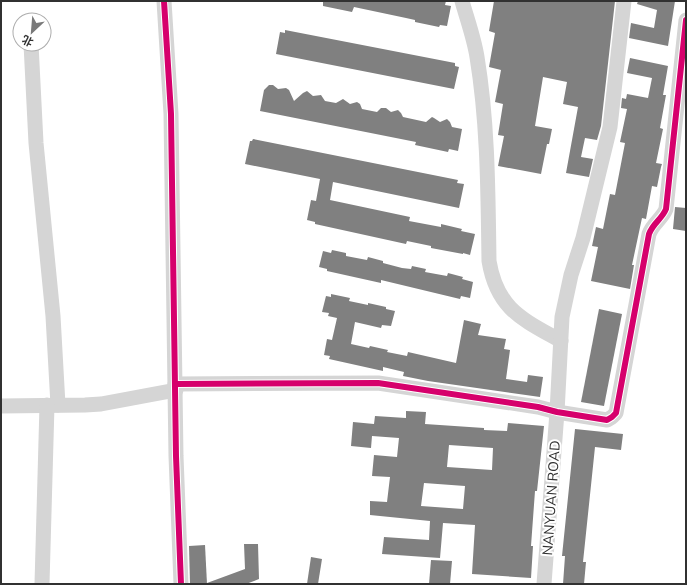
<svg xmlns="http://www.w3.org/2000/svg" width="687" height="585" viewBox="0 0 687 585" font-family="Mulish,'Noto Sans SC',sans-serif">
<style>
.building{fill:#808080;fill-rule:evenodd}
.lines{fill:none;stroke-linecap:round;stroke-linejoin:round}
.minor{stroke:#d5d5d5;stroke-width:15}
.cycleway-casing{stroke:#fff;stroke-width:8}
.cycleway{stroke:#d6006c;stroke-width:6}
.labels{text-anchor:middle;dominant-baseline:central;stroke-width:4;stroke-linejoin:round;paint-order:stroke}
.street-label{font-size:14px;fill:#313131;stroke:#fff}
</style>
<rect width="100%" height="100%" fill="#fff"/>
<g class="building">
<path d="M323,1H446L445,5L451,6L447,26L440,25L439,27L415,22V20L406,18L354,7L352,12L323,6Z"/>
<path d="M494,1H615L601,126L597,140L585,138L581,157L593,159L589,177L566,173L578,107L563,104L567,82L543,77L535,126L552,129L549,144H547L541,174L498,166L504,136L498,135L503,104L495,102L501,70L489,67L495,33L489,31Z"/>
<path d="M638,1H675L668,46L629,38L631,23L654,28L657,10L637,4Z"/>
<path d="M285,30L455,63V66L459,67L454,89L276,54L280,32L285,33Z"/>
<path d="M630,58L668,66L663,95H666L660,128L663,129L656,163L662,164L661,167L657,187L652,186L646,219L642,218L632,265H634L630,289L591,281L598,247L592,246L596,227L603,229L610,194L615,195L625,143L620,142L627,109L621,108L622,98L626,99L627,94L648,98L652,78L627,73Z"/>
<path d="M269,85H273L278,89L286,88L289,90L294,101L303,93L307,91L313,96L321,95L325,101L336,103L343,99L350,104L357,102L360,104L362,109L377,112L381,108H386L391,112L398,110L401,113L403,117L426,122L432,117L434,118L440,122L447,119L450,122L452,127L462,129L458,151L449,149L448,152L415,145L416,142L260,111L264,90Z"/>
<path d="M253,139L458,180L457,183L464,184L459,208L333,182L330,200L410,217L409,221L441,227V224L462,229L461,231L475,234L470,255L463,253V254L431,248V246L407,241L406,244L315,224V222L307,220L311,200L316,201L320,179L245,164L250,141H252Z"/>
<path d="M675,207L686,208V231L673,229Z"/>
<path d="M332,250L346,253V256L367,260L368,257L383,261V263L402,268L411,269L412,266L426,269L425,272L447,276L448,273L463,277L462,279L473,282L470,298L461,296L460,299L381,280V283L327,271V269L319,267L323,251L331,253Z"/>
<path d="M331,294L350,298L349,301L368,305V303L386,307V309L395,311L391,326L382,325L381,328L355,322L351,344L369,348L370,346L388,350L387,352L407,356L408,352L456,363L464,320L481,324L478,335L506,339L504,349L510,350L506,379L527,382L528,375L543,377L540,397L428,381L403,376L404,372L383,367V371L329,359L330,356L324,355L327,339L332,340L337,318L328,316L329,313L322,312L326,296L331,297Z"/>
<path d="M599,309L622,314L604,406L581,402Z"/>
<path d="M406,411L426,412L425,424L484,428V430L507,431L508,423L544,426L537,491H535L531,546H533L531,578L472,574L475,525L443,523L440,558L382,554L384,537L429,540L430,521L370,515V501L387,502L390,477L372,476L374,455L397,457L399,438L372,436L371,448L351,446L353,422L374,424L375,416L406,418ZM449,445L493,448L492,470L447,467ZM424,483L465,486L463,509L421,506Z"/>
<path d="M575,429L623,434L621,450L595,447L583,562H586L584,584H563L565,556H562Z"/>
<path d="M244,544H258L259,579L246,584H207V583L245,569Z"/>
<path d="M205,545L207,584H190L189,546Z"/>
<path d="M311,557L322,559L318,584H307Z"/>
<path d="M431,560L452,561L450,584H429Z"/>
</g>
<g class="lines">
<g class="minor">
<path d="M164,1L171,114L176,456L181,584"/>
<path d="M462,1C467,19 474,38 477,57C488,124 488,193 489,261C497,309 522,319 561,341"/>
<path d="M31,44L36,143L53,316L58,405"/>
<path d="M175,384L378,383L538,407L557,412L607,420L612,417L616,413L649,234C653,223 662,219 666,209L686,20"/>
<path d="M1,406L85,405L101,404L176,390"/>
<path d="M42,584L47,405"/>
<path d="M544,584L557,412L562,317L571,275L583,238L610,127L624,1"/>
</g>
<g class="cycleway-casing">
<g id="cycleway">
<path d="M164,1L171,114L176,456L181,584"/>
<path d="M175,384L378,383L538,407L557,412L607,420L612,417L616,413L649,234C653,223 662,219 666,209L686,20"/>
</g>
</g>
<use href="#cycleway" class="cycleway"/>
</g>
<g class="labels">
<g class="street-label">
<text transform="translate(551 498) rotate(-86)">NANYUAN ROAD</text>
</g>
</g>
<rect width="687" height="585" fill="none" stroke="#313131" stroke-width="4"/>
<g transform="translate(32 32) rotate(206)"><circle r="19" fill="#ffffff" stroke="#adadad"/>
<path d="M0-3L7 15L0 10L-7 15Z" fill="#797979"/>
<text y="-6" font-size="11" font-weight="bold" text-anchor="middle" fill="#313131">北</text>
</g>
</svg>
